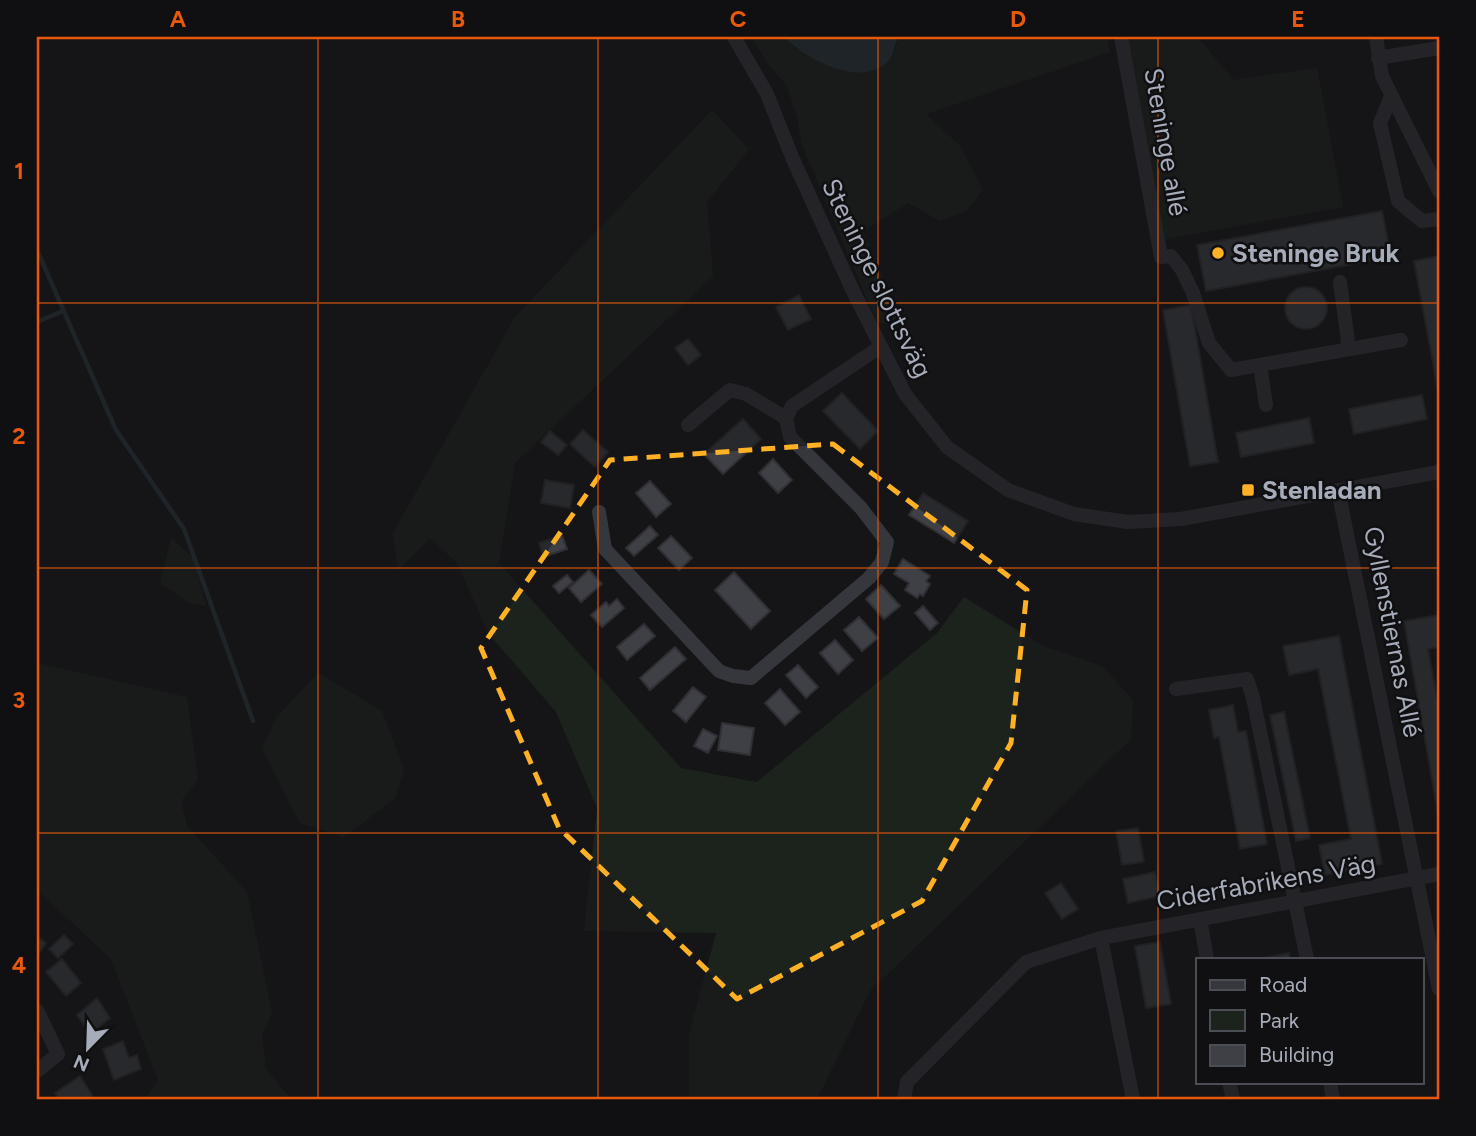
<svg xmlns="http://www.w3.org/2000/svg" width="1476" height="1136" viewBox="0 0 1476 1136" font-family="Figtree,sans-serif">
<style>
.green{fill:#1b231c}
.water{fill:#2a353d}
.lines{fill:none;stroke-linecap:round;stroke-linejoin:round}
.stream{stroke:#2a353d;stroke-width:4.5}
.building{fill:#3f4045;stroke:#2f2f34;stroke-width:2}
.minor{stroke:#36373d;stroke-width:14}
.marked{fill:none;stroke:#ffb126;stroke-width:5;stroke-dasharray:14 9;stroke-linejoin:round}
.grid{fill:none;stroke:#e8590c;stroke-width:2;stroke-opacity:0.55}
.poi-dot{fill:#ffb126;stroke:#101012;stroke-width:2.5}
.labels{text-anchor:middle;dominant-baseline:central;stroke-width:5;stroke-linejoin:round;paint-order:stroke}
.street-label{font-size:26px;fill:#a6acb9;stroke:#101012}
.poi-label{font-size:26px;font-weight:bold;fill:#a6acb9;stroke:#101012;text-anchor:start}
.neatline{fill:none;stroke:#e8590c;stroke-width:2.5}
.grid-label{font-size:23px;text-anchor:middle;font-weight:bold;fill:#e8590c}
</style>
<rect width="100%" height="100%" fill="#151518"/>
<g class="green">
<path d="M751,37H784L797,49L832,68L893,56L899,37H1107L1110,52L926,114L960,146L983,190L966,211L940,221L908,203L863,231L903,325L877,323L801,142L797,117L787,86L768,64Z"/>
<path d="M1127,37H1197L1234,80L1317,68L1343,207L1161,240Z"/>
<path d="M712,110L749,149L707,202L713,276L515,463L499,563L681,768L757,782L937,633L964,597L1043,646L1102,666L1133,700L1131,739L870,991L817,1099H689V1035L716,933L584,931L597,808L556,712L489,634L457,563L430,538L398,571L393,533L515,317Z"/>
<path d="M171,538L194,559L206,606L190,603L160,583Z"/>
<path d="M37,663L187,697L198,780L181,801L187,826L247,892L272,1013L262,1035L266,1069L291,1099H145L158,1080L111,959L37,890Z"/>
<path d="M318,673L382,711L404,770L395,798L344,837L300,823L262,749L276,718Z"/>
</g>
<path class="water" d="M784,37H899C893,46 895,58 884,65C855,86 805,58 784,37Z"/>
<g class="lines">
<g class="stream">
<path d="M37,250L116,430L184,529L253,721"/>
<path d="M37,322L63,311"/>
</g>
</g>
<g class="building">
<path d="M1382,211L1391,257L1206,291L1197,245Z"/>
<path d="M1439,256V395L1414,261Z"/>
<circle cx="1306" cy="308" r="21"/>
<path d="M799,295L811,319L788,330L776,307Z"/>
<path d="M1191,305L1218,462L1190,466L1163,310Z"/>
<path d="M688,339L701,355L688,365L675,348Z"/>
<path d="M842,393L878,431L860,449L823,411Z"/>
<path d="M1422,395L1427,419L1354,434L1349,409Z"/>
<path d="M1309,418L1314,443L1241,457L1236,433Z"/>
<path d="M743,419L761,439L723,474L704,454Z"/>
<path d="M583,430L608,452L595,467L570,444Z"/>
<path d="M550,431L567,445L558,455L541,442Z"/>
<path d="M773,459L792,480L778,493L759,473Z"/>
<path d="M545,480L574,485L570,508L541,503Z"/>
<path d="M650,481L671,504L656,517L636,493Z"/>
<path d="M923,493L968,521L954,543L909,515Z"/>
<path d="M650,526L658,535L634,556L626,548Z"/>
<path d="M562,535L567,549L543,557L539,543Z"/>
<path d="M671,536L692,558L679,570L658,548Z"/>
<path d="M903,559L930,576L926,581L930,584L923,596L920,594L917,598L905,590L909,583L894,574Z"/>
<path d="M589,570L602,584L581,602L569,588Z"/>
<path d="M734,572L770,611L751,629L715,590Z"/>
<path d="M567,575L573,582L559,593L553,586Z"/>
<path d="M881,585L900,606L884,619L866,599Z"/>
<path d="M617,599L624,608L602,627L591,615L606,602L609,606Z"/>
<path d="M923,606L938,623L930,630L915,613Z"/>
<path d="M1439,615V647L1428,649L1439,709V819L1404,621Z"/>
<path d="M859,617L878,638L862,651L844,630Z"/>
<path d="M644,624L655,636L627,660L617,647Z"/>
<path d="M1339,636L1382,864L1325,875L1319,845L1351,839L1318,669L1289,675L1283,646Z"/>
<path d="M835,640L853,660L838,674L820,653Z"/>
<path d="M675,647L686,659L650,690L640,678Z"/>
<path d="M798,665L818,687L806,698L786,675Z"/>
<path d="M693,687L706,697L686,722L673,711Z"/>
<path d="M780,689L800,712L785,725L765,703Z"/>
<path d="M1233,705L1238,732L1246,731L1267,844L1240,849L1219,737L1214,738L1209,710Z"/>
<path d="M1284,712L1310,838L1296,841L1270,715Z"/>
<path d="M722,723L754,728L750,755L718,750Z"/>
<path d="M703,729L717,736L708,753L694,746Z"/>
<path d="M1138,828L1144,862L1122,865L1116,831Z"/>
<path d="M1155,872L1160,896L1128,903L1123,879Z"/>
<path d="M1061,883L1078,909L1062,919L1045,893Z"/>
<path d="M64,935L73,944L58,958L49,949Z"/>
<path d="M37,936L46,943L37,956Z"/>
<path d="M1160,942L1171,1004L1146,1008L1135,946Z"/>
<path d="M1289,953L1290,959H1264V958Z"/>
<path d="M62,959L81,983L66,996L46,972Z"/>
<path d="M97,998L110,1018L90,1034L77,1015Z"/>
<path d="M123,1041L129,1058L137,1055L141,1069L114,1080L103,1049Z"/>
<path d="M80,1076L94,1098L59,1099L55,1093Z"/>
</g>
<g class="lines">
<g class="minor">
<path d="M734,37L767,94L792,157L852,289L905,394L947,447L1008,490L1074,514L1128,522L1181,519L1439,472"/>
<path d="M1121,37L1161,257L1171,256L1182,270L1193,293L1209,343L1231,370L1401,340"/>
<path d="M1376,37L1382,76L1439,191"/>
<path d="M1378,58L1439,48"/>
<path d="M1391,97L1380,123L1398,201L1422,221L1439,219"/>
<path d="M1340,282L1349,349"/>
<path d="M1260,365L1266,405"/>
<path d="M688,425L730,390L746,394L786,418"/>
<path d="M1338,490L1439,989"/>
<path d="M599,512L605,549L719,671L733,676L751,678L869,578L882,562L887,542L861,508L790,437L786,418L792,406L880,347"/>
<path d="M1176,689L1247,679L1253,698L1307,959"/>
<path d="M1200,919L1207,959"/>
<path d="M1101,938L1133,1099"/>
<path d="M37,1010L58,1054L37,1071"/>
<path d="M1229,1082L1233,1099"/>
<path d="M1330,1082L1333,1099"/>
<path d="M904,1099L907,1082L1026,962L1101,938L1439,874"/>
</g>
</g>
<path d="M0 0H1476V1136H0ZM833,444L1027,590L1011,743L922,901L737,999L559,828L481,648L610,460Z" fill="#151518" fill-opacity=".55" fill-rule="evenodd"/>
<path class="marked" d="M833,444L1027,590L1011,743L922,901L737,999L559,828L481,648L610,460Z"/>
<path class="grid" d="M318,37V1099M598,37V1099M878,37V1099M1158,37V1099M37,303H1439M37,568H1439M37,833H1439"/>
<g class="poi-dot">
<circle cx="1218" cy="253" r="7"/>
<rect x="1241" y="483" width="14" height="14" rx="3.5"/>
</g>
<g class="labels">
<g class="street-label">
<text transform="translate(1166 142) rotate(80)">Steninge allé</text>
<text transform="translate(877 278) rotate(64)">Steninge slottsväg</text>
<text transform="translate(1393 632) rotate(79)">Gyllenstiernas Allé</text>
<text transform="translate(1266 882) rotate(-10)">Ciderfabrikens Väg</text>
</g>
<g class="poi-label">
<text x="1232" y="253">Steninge Bruk</text>
<text x="1262" y="490">Stenladan</text>
</g>
</g>
<rect width="1476" height="1136" fill="none" stroke="#101012" stroke-width="77"/>
<rect x="1196" y="958" width="228" height="126" fill="#101012" stroke="#4c4e55" stroke-width="2"/>
<rect x="1210" y="980" width="35" height="10" fill="#36373d" stroke="#4c4e55" stroke-width="2"/>
<text x="1259" y="992" font-size="21" fill="#a6acb9">Road</text>
<rect x="1210" y="1010" width="35" height="21" fill="#1b231c" stroke="#4c4e55" stroke-width="2"/>
<text x="1259" y="1028" font-size="21" fill="#a6acb9">Park</text>
<rect x="1210" y="1045" width="35" height="21" fill="#3f4045" stroke="#4c4e55" stroke-width="2"/>
<text x="1259" y="1062" font-size="21" fill="#a6acb9">Building</text>
<g transform="translate(88 1048) rotate(203)" stroke="#101012" stroke-width="5" paint-order="stroke">
<path d="M0-5L12 26L0 18L-12 26Z" fill="#a6acb9"/>
<text y="-10" font-size="19" font-weight="bold" text-anchor="middle" fill="#a6acb9">N</text>
</g>
<rect x="38" y="38" width="1400" height="1060" class="neatline"/>
<g class="grid-label">
<text x="178" y="27">A</text>
<text x="458" y="27">B</text>
<text x="738" y="27">C</text>
<text x="1018" y="27">D</text>
<text x="1298" y="27">E</text>
<text x="19" y="179">1</text>
<text x="19" y="444">2</text>
<text x="19" y="708">3</text>
<text x="19" y="973">4</text>
</g>
</svg>
